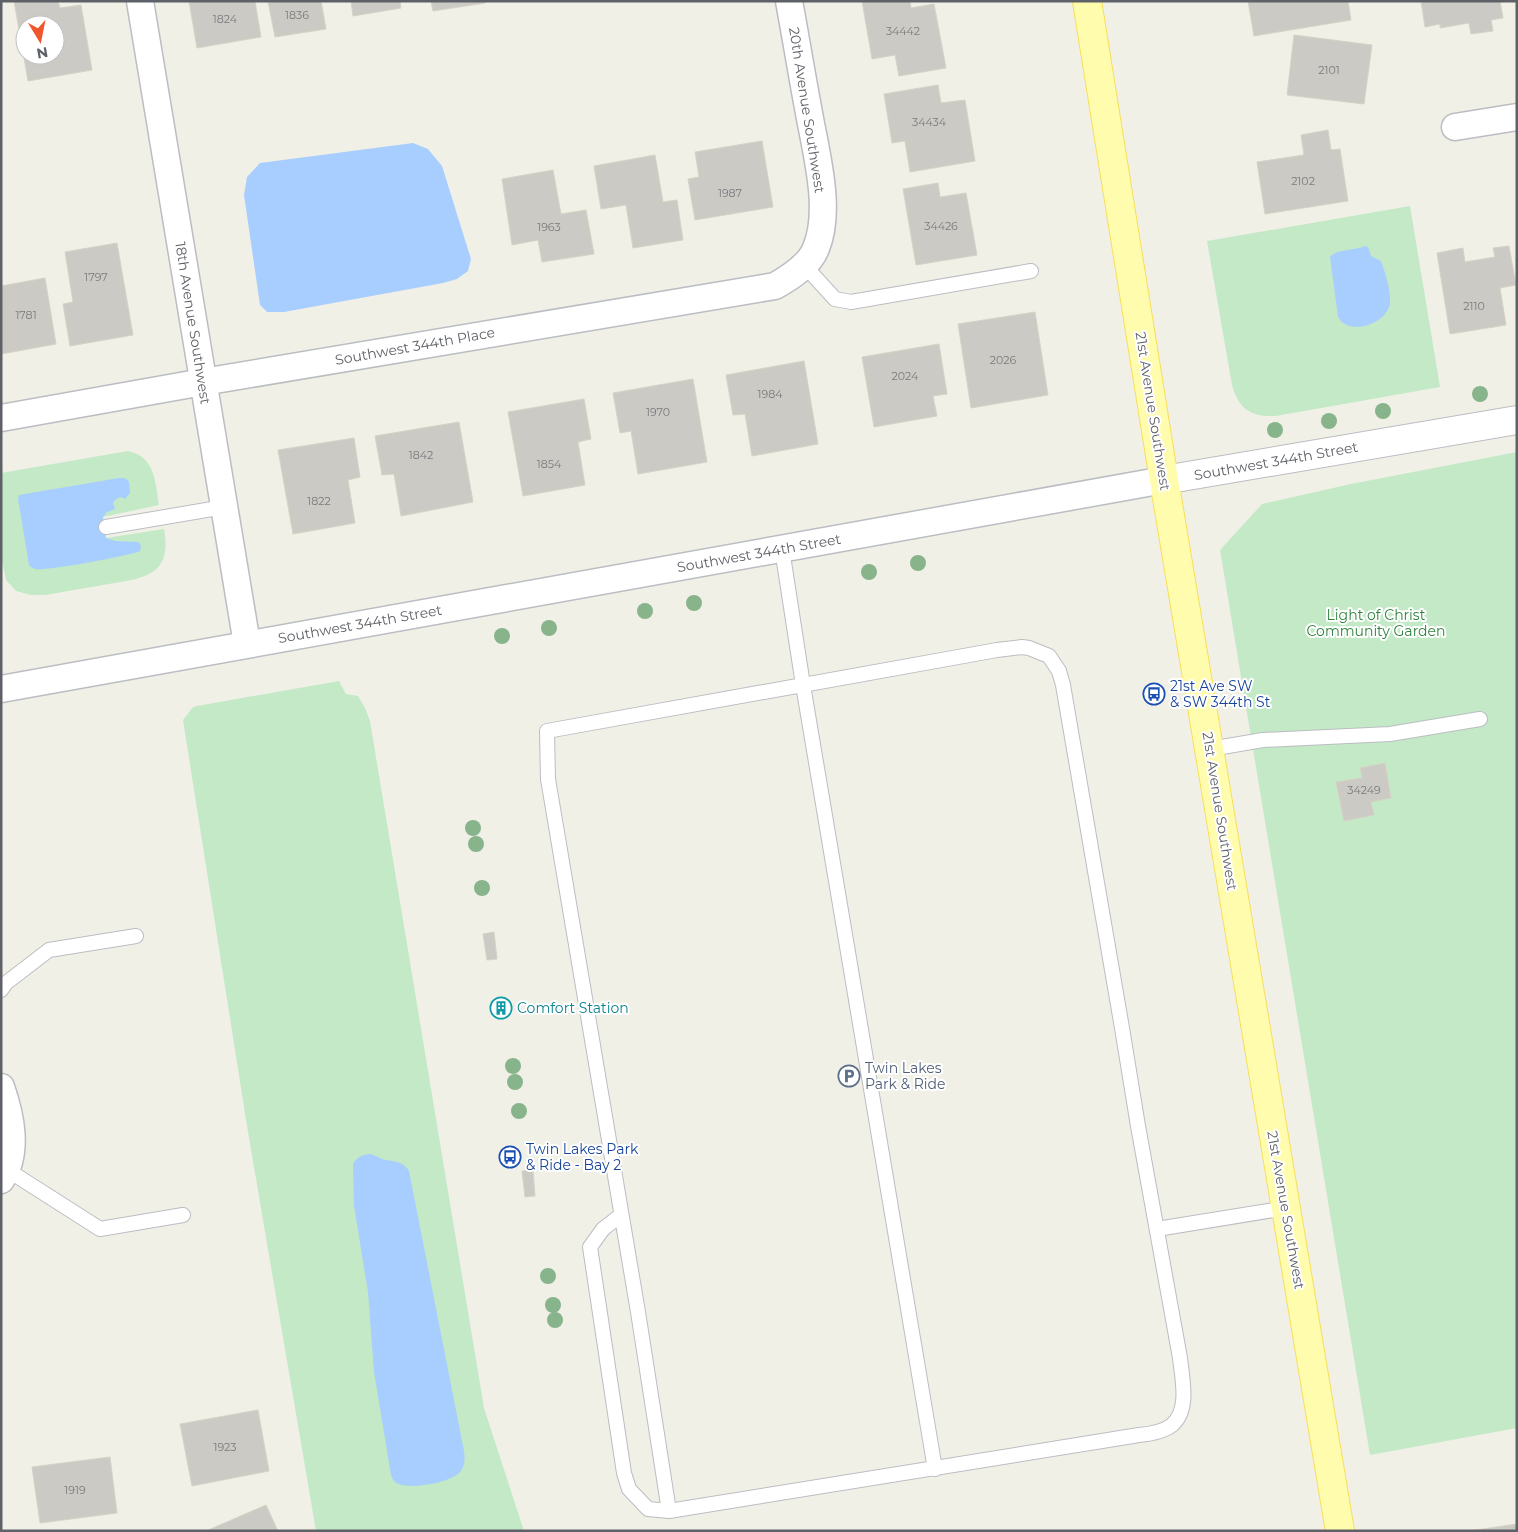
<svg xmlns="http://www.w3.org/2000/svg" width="1518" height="1532" viewBox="0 0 1518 1532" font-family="Montserrat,sans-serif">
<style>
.green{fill:#c3e9c7}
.water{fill:#a8ceff}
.building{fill:#cccac4;stroke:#d6d3c4;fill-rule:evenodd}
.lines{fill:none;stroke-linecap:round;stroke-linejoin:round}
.service-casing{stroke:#bbbdc2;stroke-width:16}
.minor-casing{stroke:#bbbdc2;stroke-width:29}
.tertiary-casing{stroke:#bbbdc2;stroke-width:30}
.primary-casing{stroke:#f7df59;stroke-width:30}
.service{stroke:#fff;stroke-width:14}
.minor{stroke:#fff;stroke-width:26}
.tertiary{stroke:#fff;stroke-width:28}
.primary{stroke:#fffcad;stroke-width:28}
.tree{fill:#87b48b}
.labels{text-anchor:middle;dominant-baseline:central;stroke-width:4;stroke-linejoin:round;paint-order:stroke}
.number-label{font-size:11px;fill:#7a7b7e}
.street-label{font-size:14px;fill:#5e6167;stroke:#fff}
.park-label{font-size:14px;fill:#31833f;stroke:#fff}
.transit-label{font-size:14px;fill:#164399;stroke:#fff;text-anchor:start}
.culture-label{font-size:14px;fill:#0d838f;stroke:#fff;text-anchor:start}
.service-label{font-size:14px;fill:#4e5e75;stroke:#fff;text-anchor:start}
</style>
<rect width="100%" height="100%" fill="#f1f0e7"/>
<g class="green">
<path d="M1410,206L1440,387L1276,416C1251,417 1239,410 1232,385L1207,241Z"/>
<path d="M128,451C131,452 136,453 139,455C156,465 156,488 159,505L103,517L106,538L164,529C169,559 162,573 132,580L45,595H31L16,591L6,580L1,555V473Z"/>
<path d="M1517,452V1428L1370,1455L1220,550L1262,504L1351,484Z"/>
<path d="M339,681L346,694L358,696L365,708L370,721L484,1408L524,1531H316L247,1126L183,720L193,707L197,706Z"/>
</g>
<g class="water">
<path d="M413,143L428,149L442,166L471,259L468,271L457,279L443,283L284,312H267L260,305L244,195L247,177L260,163Z"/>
<path d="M1365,246L1368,247L1371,256L1381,261C1385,272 1393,296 1389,307C1383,325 1348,336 1338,317L1330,257C1338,248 1355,251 1365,246Z"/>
<path d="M119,478H125L129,482L130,493L125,499L121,497L116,499L113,503L115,509L107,512L103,517L106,538L115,541L139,542L141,546L140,551C129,556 47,571 36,569C32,568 32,568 29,565L18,499L19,495Z"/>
<path d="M370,1154C374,1155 378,1157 382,1159C392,1162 403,1160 409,1171L464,1451C465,1459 465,1467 459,1473C449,1483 406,1491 395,1482C393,1480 392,1478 391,1475L374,1372L368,1292L354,1206L353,1164C357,1157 362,1155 370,1154Z"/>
</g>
<g class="building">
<path d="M14,1H58L60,8L81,5L92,70L28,81ZM25,25H55V55H25Z"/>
<path d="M189,1H255L261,37L197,48Z"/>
<path d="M268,1H321L326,29L275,37Z"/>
<path d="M351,1H400L401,8L353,16Z"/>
<path d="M431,1H485V3L433,11Z"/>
<path d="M862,1H910L911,8L934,4L946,68L899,76L895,55L872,59Z"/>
<path d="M1248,1H1348L1351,20L1254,36Z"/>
<path d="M1421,1H1500L1503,18L1491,20L1493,31L1471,34L1469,23L1440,28V24L1425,27Z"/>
<path d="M1294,35L1372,45L1364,104L1287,95Z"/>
<path d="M938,85L941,103L965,100L975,161L910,172L905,141L892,143L884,94Z"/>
<path d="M1328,130L1331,150L1340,149L1348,201L1265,214L1257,162L1304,155L1301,135Z"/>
<path d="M762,141L773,207L695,220L688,179L699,177L695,152Z"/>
<path d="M655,155L663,202L677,200L683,240L633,248L626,205L601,209L594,166Z"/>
<path d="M553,170L561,214L586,210L594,254L542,262L538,240L512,245L502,179Z"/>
<path d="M938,183L940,197L966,193L977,255L916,265L903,189Z"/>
<path d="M117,243L133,335L70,346L63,304L73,302L65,252Z"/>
<path d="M1509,246L1516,285L1500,288L1506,325L1450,334L1437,253L1463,248L1465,262L1495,257L1493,248Z"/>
<path d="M45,278L56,344L1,354V286Z"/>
<path d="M1035,312L1048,395L971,408L958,324Z"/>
<path d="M939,344L947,394L933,396L937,416L874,427L862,357Z"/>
<path d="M804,361L818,444L752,456L745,414L733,415L726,375Z"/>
<path d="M693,379L707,462L638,474L631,431L620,433L613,393Z"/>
<path d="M584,399L591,439L578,442L585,485L523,496L508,412Z"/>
<path d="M459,422L473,502L401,516L394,474L382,475L375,436Z"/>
<path d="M354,438L360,477L348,480L355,523L293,534L278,450Z"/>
<path d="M1385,763L1391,798L1371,802L1374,815L1344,821L1336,782L1362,778L1360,768Z"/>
<path d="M494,932L497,959L487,960L483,934Z"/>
<path d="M506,999L509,1016L496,1017L494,1001Z"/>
<path d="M533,1170L535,1196L525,1197L522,1171Z"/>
<path d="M258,1410L269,1471L192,1486L180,1424Z"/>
<path d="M110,1457L117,1513L40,1523L32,1467Z"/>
<path d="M266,1505L278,1531H206Z"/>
<path d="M1517,1524V1531H1469Z"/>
</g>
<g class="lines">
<g class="service-casing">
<g id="service">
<path d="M804,265L835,299L851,302L1031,271"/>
<path d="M106,527L224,507"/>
<path d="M782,549L803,685L935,1469"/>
<path d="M1210,749L1263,740L1390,734L1480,719"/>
<path d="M1,990L6,983L49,950L136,936"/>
<path d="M6,1169L100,1229L183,1215"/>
<path d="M621,1215L603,1229L590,1247L624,1473L629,1489L648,1509L669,1511L1139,1435C1150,1434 1163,1432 1172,1425C1190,1410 1182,1378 1180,1358L1138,1126L1122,1028L1063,685L1059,671L1049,656L1029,648L1022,647L997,650L547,731L548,779L638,1312L669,1511"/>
<path d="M1157,1229L1286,1208"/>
</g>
</g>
<g class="minor-casing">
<g id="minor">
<path d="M140,1L247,644"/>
<path d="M1455,127L1517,117"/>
<path d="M1,418L203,382L775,286C789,278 810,265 816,248C832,210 816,153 809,113C802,76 796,39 789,1"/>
<path d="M1,689L1164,480"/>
<path d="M1,1087C11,1116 19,1152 1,1180"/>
</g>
</g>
<g class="tertiary-casing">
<path id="tertiary" d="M1164,480L1517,420"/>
</g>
<g class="primary-casing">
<path id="primary" d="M1087,1L1164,480L1340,1531"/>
</g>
<use href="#service" class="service"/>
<use href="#minor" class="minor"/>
<use href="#tertiary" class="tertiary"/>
<use href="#primary" class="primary"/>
</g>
<g class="tree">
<circle cx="1480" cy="394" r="8"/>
<circle cx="1383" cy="411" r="8"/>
<circle cx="1329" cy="421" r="8"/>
<circle cx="1275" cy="430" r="8"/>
<circle cx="918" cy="563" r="8"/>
<circle cx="869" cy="572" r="8"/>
<circle cx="694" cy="603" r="8"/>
<circle cx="645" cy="611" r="8"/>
<circle cx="549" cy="628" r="8"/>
<circle cx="502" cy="636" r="8"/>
<circle cx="473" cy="828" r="8"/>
<circle cx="476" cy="844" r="8"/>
<circle cx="482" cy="888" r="8"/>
<circle cx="513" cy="1066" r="8"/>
<circle cx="515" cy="1082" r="8"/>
<circle cx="519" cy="1111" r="8"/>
<circle cx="548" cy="1276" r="8"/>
<circle cx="553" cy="1305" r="8"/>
<circle cx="555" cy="1320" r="8"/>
</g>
<defs>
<g id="bus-ring" transform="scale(1.125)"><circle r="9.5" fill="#fff" stroke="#1a4fb4" stroke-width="1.5"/><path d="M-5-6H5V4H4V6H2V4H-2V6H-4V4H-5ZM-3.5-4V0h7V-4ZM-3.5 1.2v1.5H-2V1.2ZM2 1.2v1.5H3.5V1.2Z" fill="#1a4fb4"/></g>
<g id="building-ring" transform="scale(1.125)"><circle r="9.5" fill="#fff" stroke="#0f9aa8" stroke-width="1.5"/><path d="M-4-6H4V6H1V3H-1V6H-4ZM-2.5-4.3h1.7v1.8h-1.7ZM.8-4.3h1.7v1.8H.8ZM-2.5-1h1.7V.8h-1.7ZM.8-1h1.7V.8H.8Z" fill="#0f9aa8"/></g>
<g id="parking-ring" transform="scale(1.125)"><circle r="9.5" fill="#fff" stroke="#5c6f8a" stroke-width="1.5"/><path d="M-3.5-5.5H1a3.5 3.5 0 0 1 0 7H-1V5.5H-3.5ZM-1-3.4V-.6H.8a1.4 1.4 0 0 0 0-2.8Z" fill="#5c6f8a"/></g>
</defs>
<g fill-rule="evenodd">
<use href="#bus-ring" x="1154" y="694"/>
<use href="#building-ring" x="501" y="1008"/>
<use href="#parking-ring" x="849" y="1076"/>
<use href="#bus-ring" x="510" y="1157"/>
</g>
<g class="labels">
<g class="number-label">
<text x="297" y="15">1836</text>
<text x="225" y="19">1824</text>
<text x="903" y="31">34442</text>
<text x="1329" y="70">2101</text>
<text x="929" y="122">34434</text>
<text x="1303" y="181">2102</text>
<text x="730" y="193">1987</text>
<text x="941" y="226">34426</text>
<text x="549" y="227">1963</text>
<text x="96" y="277">1797</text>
<text x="1474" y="306">2110</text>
<text x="26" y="315">1781</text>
<text x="1003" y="360">2026</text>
<text x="905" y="376">2024</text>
<text x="770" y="394">1984</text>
<text x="658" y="412">1970</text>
<text x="421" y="455">1842</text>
<text x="549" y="464">1854</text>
<text x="319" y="501">1822</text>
<text x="1364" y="790">34249</text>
<text x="225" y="1447">1923</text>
<text x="75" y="1490">1919</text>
</g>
<g class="street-label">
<text transform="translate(807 110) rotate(81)">20th Avenue Southwest</text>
<text transform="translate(193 323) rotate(81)">18th Avenue Southwest</text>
<text transform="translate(415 346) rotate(-10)">Southwest 344th Place</text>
<text transform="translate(1153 411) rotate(81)">21st Avenue Southwest</text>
<text transform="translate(1276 461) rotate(-10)">Southwest 344th Street</text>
<text transform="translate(759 553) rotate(-10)">Southwest 344th Street</text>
<text transform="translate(360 624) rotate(-10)">Southwest 344th Street</text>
<text transform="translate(1220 811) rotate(81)">21st Avenue Southwest</text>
<text transform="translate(1286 1210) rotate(80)">21st Avenue Southwest</text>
</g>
<g class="park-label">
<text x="1376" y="615">Light of Christ<tspan x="1376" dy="16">Community Garden</tspan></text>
</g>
<g class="transit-label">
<text x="1170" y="686">21st Ave SW<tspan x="1170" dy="16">&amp; SW 344th St</tspan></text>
<text x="526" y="1149">Twin Lakes Park<tspan x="526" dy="16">&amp; Ride - Bay 2</tspan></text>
</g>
<g class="culture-label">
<text x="517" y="1008">Comfort Station</text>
</g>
<g class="service-label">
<text x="865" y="1068">Twin Lakes<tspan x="865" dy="16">Park &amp; Ride</tspan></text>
</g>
</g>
<rect width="1518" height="1532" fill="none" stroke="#5e6167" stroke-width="5"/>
<g transform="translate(40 40) rotate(170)"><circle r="24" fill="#ffffff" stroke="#bfc0c2"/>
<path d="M0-4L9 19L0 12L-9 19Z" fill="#f0552d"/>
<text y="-8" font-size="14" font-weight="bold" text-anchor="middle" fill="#5e6167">N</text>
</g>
</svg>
